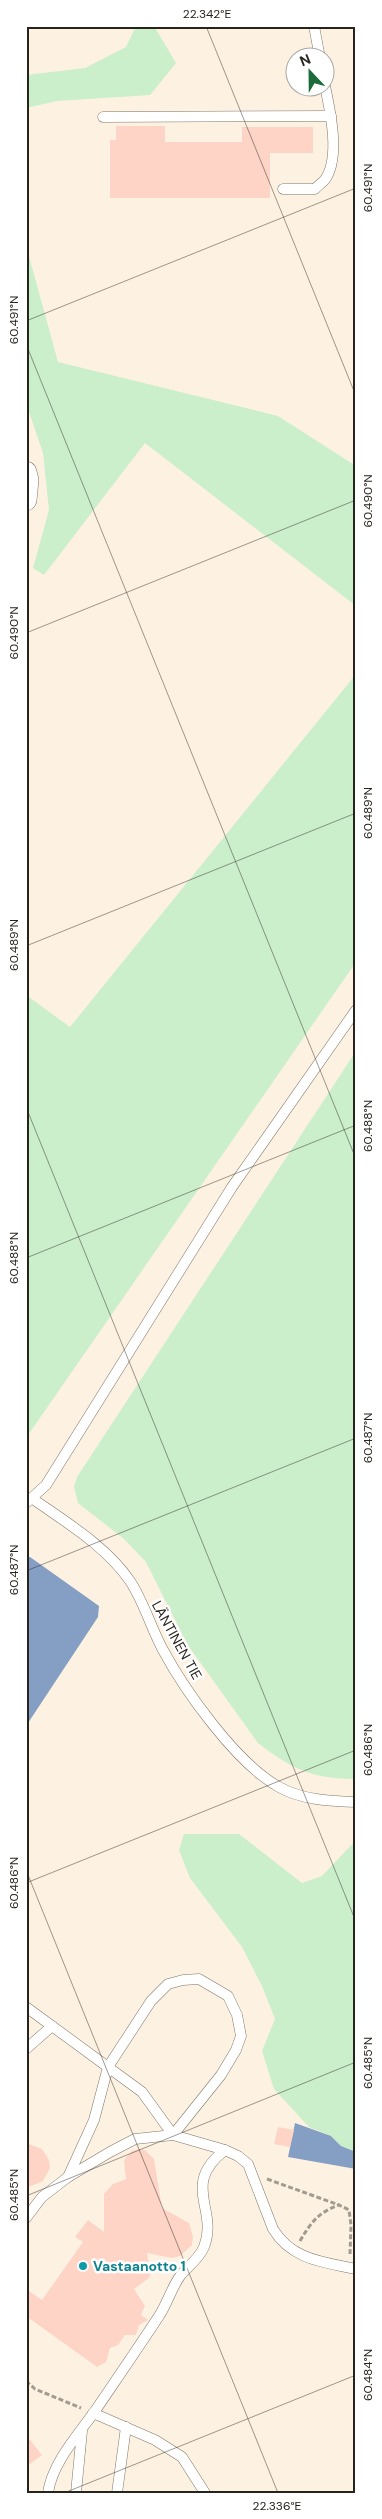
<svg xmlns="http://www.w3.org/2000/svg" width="382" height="2519" viewBox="0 0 382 2519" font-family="'DM Sans',sans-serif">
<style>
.green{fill:#cbeecb}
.water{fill:#859ec4}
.building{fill:#fdd4c6}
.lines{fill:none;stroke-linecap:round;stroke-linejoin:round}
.lane-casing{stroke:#7e7567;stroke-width:11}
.street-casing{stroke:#7e7567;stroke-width:22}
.path{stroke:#a39b8f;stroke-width:3;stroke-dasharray:5 2.5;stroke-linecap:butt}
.lane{stroke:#fff;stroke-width:10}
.street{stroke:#fff;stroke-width:21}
.ticks{fill:none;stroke:#27231d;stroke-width:1;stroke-opacity:0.45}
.culture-dot{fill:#0f9aa8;stroke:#fff;stroke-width:2}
.labels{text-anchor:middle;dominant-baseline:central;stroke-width:5;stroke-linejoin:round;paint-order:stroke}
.street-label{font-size:14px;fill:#27231d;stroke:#fff}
.culture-label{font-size:14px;font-weight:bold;fill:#0d838f;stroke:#fff;text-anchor:start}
.neatline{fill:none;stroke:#27231d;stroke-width:2}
.ticks-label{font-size:12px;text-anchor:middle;fill:#27231d}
</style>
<rect width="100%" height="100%" fill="#fdf2e2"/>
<g class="green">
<path d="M136,26H154L176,63L150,95L57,101L26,108V75L85,68L126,47Z"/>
<path d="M26,245L58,362L278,416L356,466V606L145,443L44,575L33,568L49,510L43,453L26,403Z"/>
<path d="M356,674V962L26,1438V995L70,1027Z"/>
<path d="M356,1051V1779C313,1779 291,1769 258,1743L187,1644L146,1562L124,1539L78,1503L74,1487L77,1477Z"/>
<path d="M184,1834H239L302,1883L322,1876L356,1840V2152L341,2146L331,2136L309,2127L274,2089L262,2051L275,2019L262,1986L242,1947L190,1878L179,1850Z"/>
</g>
<g class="water">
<path d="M30,1557L99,1606L98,1617L26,1726V1558Z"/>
<path d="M295,2123L331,2136L341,2146L356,2152V2169L288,2157Z"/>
</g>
<g class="building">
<path d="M116,126H165V142H242V127H313V153H270V198H110V140H116Z"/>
<path d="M278,2127L294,2130L290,2147L274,2144Z"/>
<path d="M26,2143L42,2149L49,2160L50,2168L43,2181L26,2188Z"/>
<path d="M139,2149L145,2150L154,2159L162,2208L189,2223L193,2237L192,2245L180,2256L172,2258L147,2253L150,2274L149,2278L134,2289L145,2306L141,2315L148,2320L139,2325L136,2335H125L118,2345L110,2348L106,2362L97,2367L26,2316V2289L42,2300L83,2242L75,2237L88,2220L104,2232V2194L113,2184L126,2179L124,2160L132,2151Z"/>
<path d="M26,2435L42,2455L26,2467Z"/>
</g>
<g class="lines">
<g class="lane-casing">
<g id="lane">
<path d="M314,26L320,58"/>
<path d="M103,117L331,116"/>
<path d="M283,189H315C318,185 324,182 326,178C341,154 329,106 324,81"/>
<path d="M33,1499C67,1523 106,1546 130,1581C144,1602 151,1628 163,1650C185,1691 237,1764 279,1787C302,1800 330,1801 356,1802"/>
<path d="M26,1503L46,1485L232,1187L356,1010"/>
<path d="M26,2007L142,2092L173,2135L221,2075L236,2050L241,2036L237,2015L228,1996L199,1979L183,1980L168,1984L151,2001L108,2067L94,2120L68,2177"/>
<path d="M26,2049L52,2026"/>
<path d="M26,2218L42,2197L68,2177L110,2152L135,2139L173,2135L225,2150L238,2156L248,2164L273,2229C292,2260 323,2262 356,2269"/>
<path d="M93,2413L155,2440L182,2457L205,2493"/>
<path d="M48,2493C52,2463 78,2435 95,2411C116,2380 138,2348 159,2316C167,2304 171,2289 180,2276C188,2266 199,2259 204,2247C219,2209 180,2185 225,2150"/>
<path d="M76,2493L82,2431"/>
<path d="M117,2493L126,2427"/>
</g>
</g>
<g class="street-casing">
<path id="street" d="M26,472L28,480L26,500"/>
</g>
<g class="path">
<path d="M267,2179L339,2205"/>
<path d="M300,2241C311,2222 319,2212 339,2205L349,2210L351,2225L350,2254"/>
<path d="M26,2381L35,2389L81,2408"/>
</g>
<use href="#lane" class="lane"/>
<use href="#street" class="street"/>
</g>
<path class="ticks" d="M206,26L356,396M26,321L356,188M26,344L356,1159M26,633L356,500M26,946L356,813M26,1107L356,1922M26,1258L356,1125M26,1571L356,1438M26,1870L278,2493M26,1883L356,1750M26,2196L356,2062M64,2493L356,2375"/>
<circle class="culture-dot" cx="83" cy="2266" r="5"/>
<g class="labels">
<g class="street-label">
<text transform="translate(177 1640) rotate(61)">LÄNTINEN TIE</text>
</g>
<g class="culture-label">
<text x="93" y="2266">Vastaanotto 1</text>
</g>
</g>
<rect width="382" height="2519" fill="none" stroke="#ffffff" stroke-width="55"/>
<g transform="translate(310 72) rotate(338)"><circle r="24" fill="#ffffff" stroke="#a9a7a5"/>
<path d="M0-4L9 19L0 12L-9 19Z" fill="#1b6b3b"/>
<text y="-8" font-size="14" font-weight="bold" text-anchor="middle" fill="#27231d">N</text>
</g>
<rect x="28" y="28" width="326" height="2464" class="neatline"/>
<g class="ticks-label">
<text x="207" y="18">22.342°E</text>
<text transform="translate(368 188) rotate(-90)" y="4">60.491°N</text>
<text transform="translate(14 320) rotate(-90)" y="4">60.491°N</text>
<text transform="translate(368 501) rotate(-90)" y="4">60.490°N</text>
<text transform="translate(14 633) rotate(-90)" y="4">60.490°N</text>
<text transform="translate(368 813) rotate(-90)" y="4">60.489°N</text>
<text transform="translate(14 945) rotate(-90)" y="4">60.489°N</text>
<text transform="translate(368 1126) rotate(-90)" y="4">60.488°N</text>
<text transform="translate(14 1258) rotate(-90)" y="4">60.488°N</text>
<text transform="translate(368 1438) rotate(-90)" y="4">60.487°N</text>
<text transform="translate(14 1570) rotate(-90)" y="4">60.487°N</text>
<text transform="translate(368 1750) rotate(-90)" y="4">60.486°N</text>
<text transform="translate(14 1883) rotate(-90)" y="4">60.486°N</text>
<text transform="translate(368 2063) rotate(-90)" y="4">60.485°N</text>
<text transform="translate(14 2195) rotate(-90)" y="4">60.485°N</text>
<text transform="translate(368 2375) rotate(-90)" y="4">60.484°N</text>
<text x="277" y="2510">22.336°E</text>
</g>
</svg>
